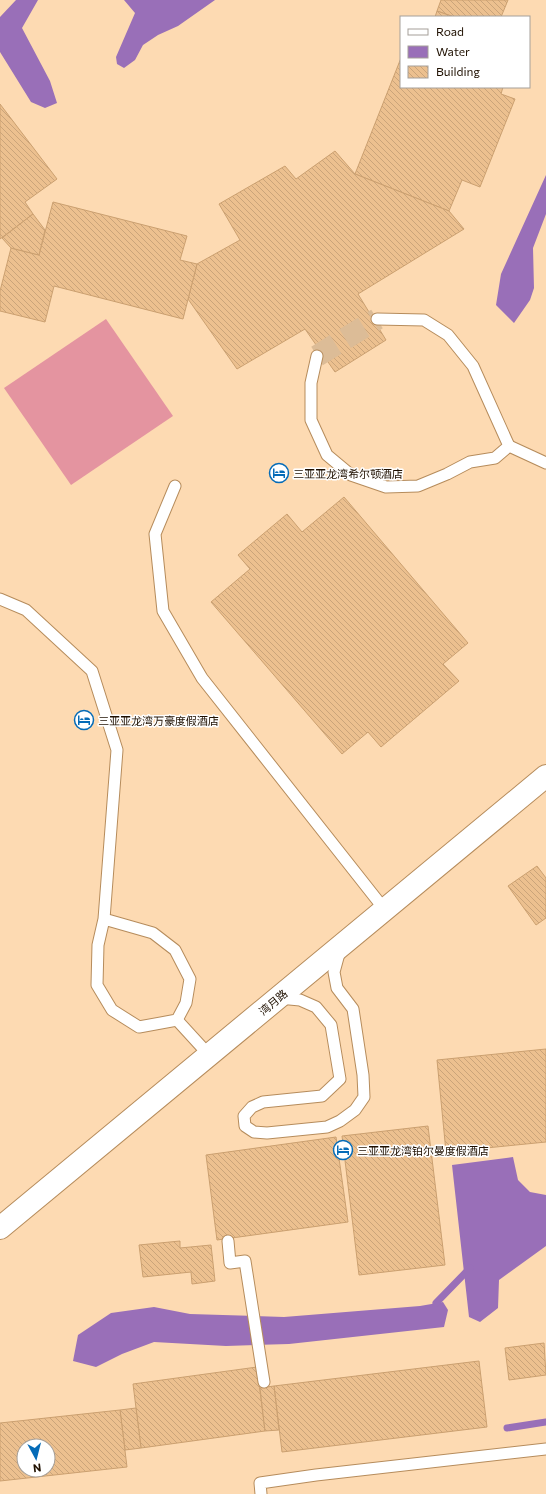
<svg xmlns="http://www.w3.org/2000/svg" width="546" height="1494" viewBox="0 0 546 1494" font-family="Commissioner,'Noto Sans SC',sans-serif">
<style>
.grass{fill:#e494a0}
.water{fill:#996fb8}
.lines{fill:none;stroke-linecap:round;stroke-linejoin:round}
.stream{stroke:#996fb8;stroke-width:7}
.building{fill:url(#building-back-hatch);stroke:#cba070;fill-rule:evenodd}
.minor-tunnel{stroke:#dcbc97;stroke-width:22;stroke-dasharray:22 11;stroke-linecap:butt}
.service-casing{stroke:#b68c5c;stroke-width:13}
.minor-casing{stroke:#b68c5c;stroke-width:24}
.service{stroke:#fff;stroke-width:11}
.minor{stroke:#fff;stroke-width:22}
.labels{text-anchor:middle;dominant-baseline:central;stroke-width:3;stroke-linejoin:round;paint-order:stroke}
.poi-label{font-size:11px;fill:#1f1000;stroke:#fff;text-anchor:start}
.street-label{font-size:11px;fill:#1f1000;stroke:#fff}
</style>
<defs>
<pattern id="building-back-hatch" width="6" height="6" patternUnits="userSpaceOnUse"><rect width="6" height="6" fill="#ecc08f"/><path d="M-1 5l2 2M0 0l6 6M5-1l2 2" fill="none" stroke="#caa47a"/></pattern>
</defs>
<rect width="100%" height="100%" fill="#fddab2"/>
<path class="grass" d="M106,319L173,416L71,485L4,388Z"/>
<g class="water">
<path d="M16,0H38L22,28L50,81L57,103L45,108L31,102L0,52V17Z"/>
<path d="M124,0H215L178,26L158,35L143,45L135,60L124,68L117,64L116,57L135,13Z"/>
<path d="M546,175V214L533,248L534,288L530,300L514,323L496,305L501,274Z"/>
<path d="M513,1157L518,1180L530,1192L546,1195V1246L499,1280L498,1308L480,1322L469,1317L452,1165Z"/>
<path d="M443,1302L448,1310L444,1327L289,1344L226,1346L154,1342L122,1354L96,1367L73,1361L78,1335L111,1313L154,1307L190,1314L284,1317L420,1306Z"/>
</g>
<g class="lines">
<g class="stream">
<path d="M436,1303L470,1268"/>
<path d="M507,1428L546,1422"/>
</g>
</g>
<g class="building">
<path d="M441,0H508L501,17H454L437,11Z"/>
<path d="M437,11L454,17H435Z"/>
<path d="M401,58V87H503L501,94L515,99L480,187L462,180L449,211L355,174Z"/>
<path d="M0,104L57,179L25,202L33,214L0,239Z"/>
<path d="M335,151L355,174L449,211L464,229L358,294L386,340L335,372L305,329L237,369L188,299L197,264L240,240L219,204L285,166L296,179Z"/>
<path d="M53,202L187,236L180,260L197,264L183,319L54,286L45,322L0,311V291L11,248L39,255Z"/>
<path d="M33,214L45,230L39,255L11,248L2,238Z"/>
<path d="M344,497L468,643L443,664L459,681L381,747L368,732L342,754L211,602L250,569L238,555L287,514L302,532Z"/>
<path d="M537,866L546,878V918L536,925L508,886Z"/>
<path d="M546,1049V1142L446,1152L437,1060Z"/>
<path d="M428,1126L445,1265L359,1275L342,1136Z"/>
<path d="M336,1137L348,1222L217,1240L206,1155Z"/>
<path d="M180,1241V1248L211,1245L215,1281L192,1284L191,1272L143,1277L139,1245Z"/>
<path d="M544,1343L546,1375L509,1380L505,1348Z"/>
<path d="M479,1361L487,1427L282,1452L274,1386Z"/>
<path d="M257,1367L265,1431L141,1448L133,1384Z"/>
<path d="M274,1386L279,1430L265,1431L260,1388Z"/>
<path d="M136,1408L141,1448L125,1450L120,1410Z"/>
<path d="M120,1410L127,1467L0,1481V1423ZM24,1446H48V1470H24Z"/>
</g>
<g class="lines">
<path class="minor-tunnel" d="M317,356L377,319"/>
<g class="service-casing">
<g id="service">
<path d="M317,356L311,383V420L327,455L351,475L386,487L418,486L447,474L470,462L495,458L509,446L473,366L448,335L424,320L377,319"/>
<path d="M509,446L546,463"/>
<path d="M175,486L155,534L163,611L202,678L385,910"/>
<path d="M0,599L26,610L92,671L117,750L104,919L98,945L97,985L112,1010L139,1027L177,1020L186,1003L190,979L175,950L153,933L104,919"/>
<path d="M279,998L300,1000L316,1007L331,1025L340,1079L322,1096L263,1102L252,1107L244,1116L245,1126L254,1132L267,1133L327,1127L340,1121L355,1110L364,1097L363,1075L353,1009L337,988L334,972L340,950"/>
<path d="M177,1020L209,1055"/>
<path d="M228,1241L230,1263L245,1261L264,1382"/>
<path d="M261,1494L260,1483L316,1475L546,1449"/>
</g>
</g>
<g class="minor-casing">
<path id="minor" d="M0,1228L546,776"/>
</g>
<use href="#service" class="service"/>
<use href="#minor" class="minor"/>
</g>
<defs>
<g id="hotel-ring" transform="scale(1)"><circle r="9.5" fill="#fff" stroke="#056bb7" stroke-width="1.5"/><path d="M-6-4.5h1.5V1H6V5H4.5V3h-9V5H-6ZM-4 0a1.8 1.8 0 1 1 3.6 0ZM.5 0V-2.5h3Q6-2.5 6 0Z" fill="#056bb7"/></g>
</defs>
<g fill-rule="evenodd">
<use href="#hotel-ring" x="279" y="473"/>
<use href="#hotel-ring" x="84" y="720"/>
<use href="#hotel-ring" x="343" y="1150"/>
</g>
<g class="labels">
<g class="poi-label">
<text x="293" y="473">三亚亚龙湾希尔顿酒店</text>
<text x="98" y="720">三亚亚龙湾万豪度假酒店</text>
<text x="357" y="1150">三亚亚龙湾铂尔曼度假酒店</text>
</g>
<g class="street-label">
<text transform="translate(273 1002) rotate(-40)">湾月路</text>
</g>
</g>
<rect x="400" y="16" width="130" height="72" fill="#ffffff" stroke="#a59f99"/>
<rect x="408" y="29" width="20" height="6" fill="#ffffff" stroke="#a59f99"/>
<text x="436" y="36" font-size="12" fill="#1f1000">Road</text>
<rect x="408" y="46" width="20" height="12" fill="#996fb8" stroke="#a59f99"/>
<text x="436" y="56" font-size="12" fill="#1f1000">Water</text>
<rect x="408" y="66" width="20" height="12" fill="url(#building-back-hatch)" stroke="#a59f99"/>
<text x="436" y="76" font-size="12" fill="#1f1000">Building</text>
<g transform="translate(36 1458) rotate(173)"><circle r="19" fill="#ffffff" stroke="#a59f99"/>
<path d="M0-3L7 15L0 10L-7 15Z" fill="#056bb7"/>
<text y="-6" font-size="11" font-weight="bold" text-anchor="middle" fill="#1f1000">N</text>
</g>
</svg>
